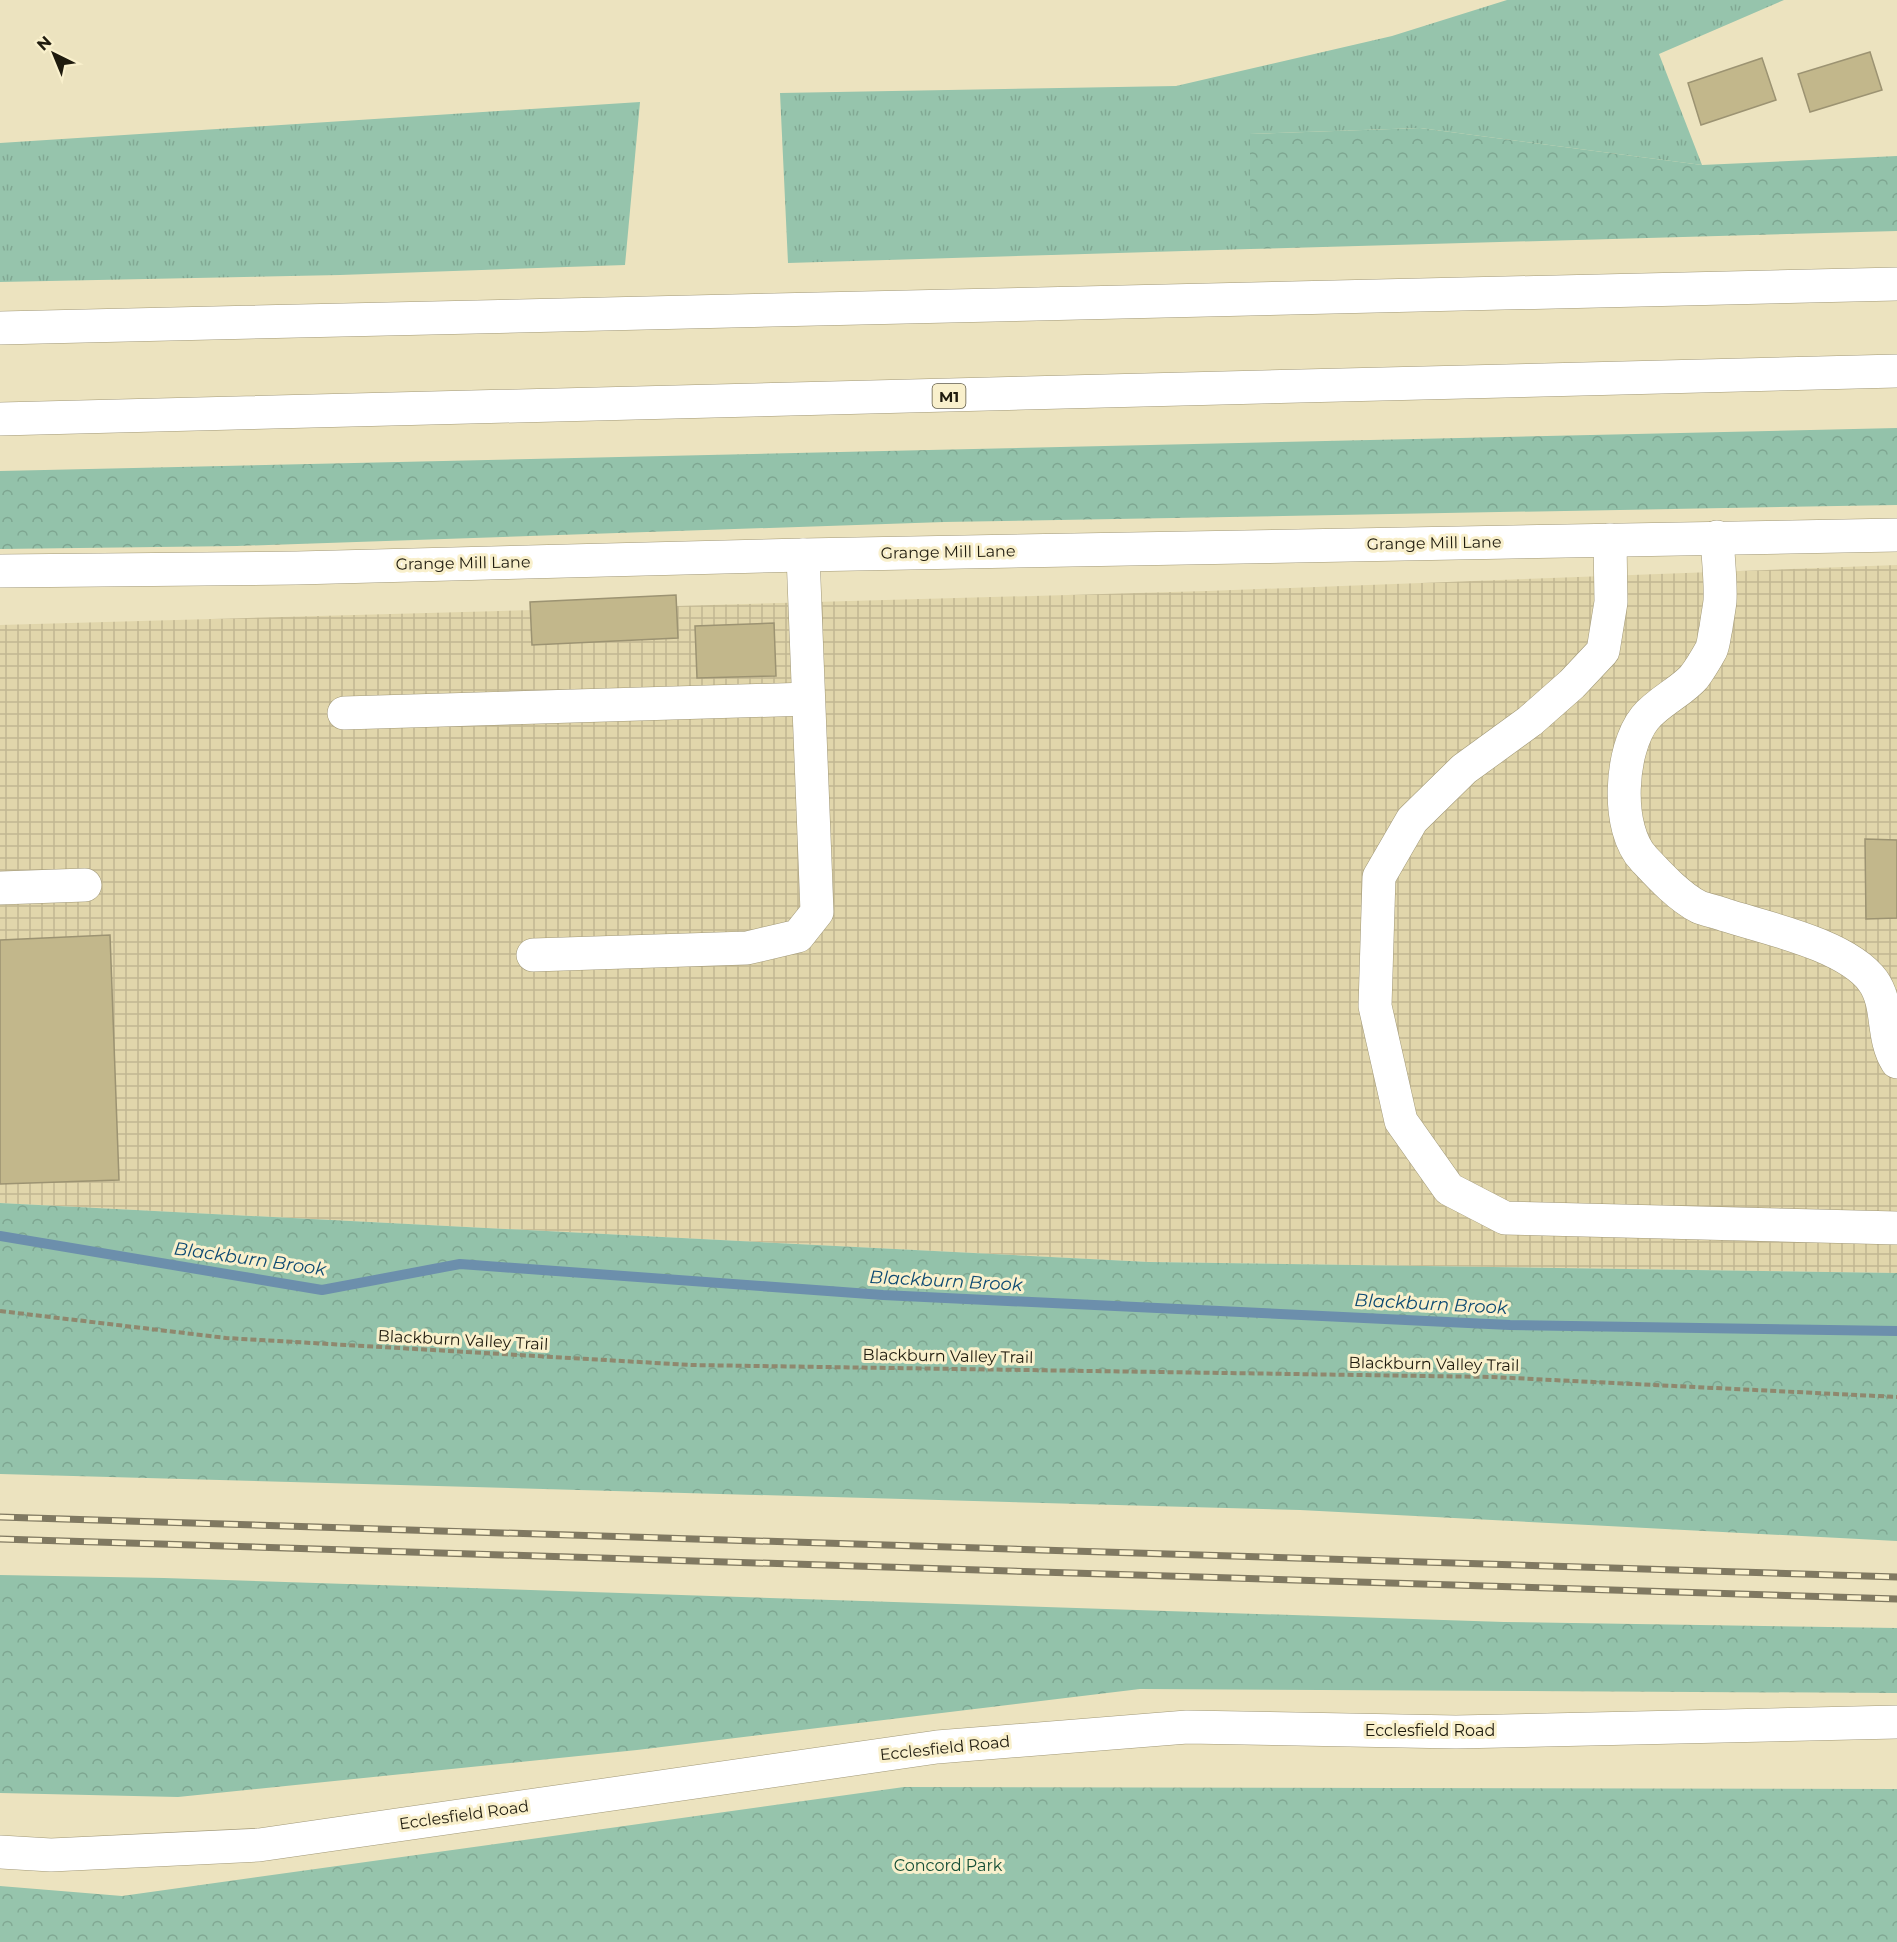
<svg xmlns="http://www.w3.org/2000/svg" width="1897" height="1942" viewBox="0 0 1897 1942" font-family="Montserrat,sans-serif">
<style>
.industrial{fill:url(#industrial-grid)}
.grass{fill:url(#grass-tufts)}
.forest{fill:url(#forest-crowns)}
.park{fill:url(#park-crowns)}
.lines{fill:none;stroke-linecap:round;stroke-linejoin:round}
.stream{stroke:#6c8fac;stroke-width:10}
.building{fill:#c2b78b;stroke:#9c9372;stroke-width:1.5}
.minor-casing{stroke:#a19877;stroke-width:34}
.major-casing{stroke:#a19877;stroke-width:34}
.highway-casing{stroke:#a19877;stroke-width:34}
.path{stroke:#8f886e;stroke-width:4;stroke-dasharray:6 3;stroke-linecap:butt}
.minor{stroke:#fff;stroke-width:33}
.major{stroke:#fff;stroke-width:33}
.highway{stroke:#fff;stroke-width:33}
.rail-casing{stroke:#807961;stroke-width:7}
.rail{stroke:#f9f0cc;stroke-width:4.5;stroke-dasharray:14;stroke-linecap:butt}
.labels{text-anchor:middle;dominant-baseline:central;stroke-width:6;stroke-linejoin:round;paint-order:stroke}
.shield{fill:#f9f0cc;stroke:#605b47;stroke-width:1.5}
.shield-label{font-size:15px;font-weight:bold;fill:#1f1b0e}
.street-label{font-size:16px;fill:#1f1b0e;stroke:#f9f0cc}
.park-label{font-size:16px;fill:#144e36;stroke:#f9f0cc}
.water-label{font-size:18px;font-style:italic;fill:#0e4a72;stroke:#f9f0cc}
</style>
<defs>
<pattern id="industrial-grid" width="8" height="8" patternUnits="userSpaceOnUse" patternTransform="scale(1.5)"><rect width="8" height="8" fill="#e1d6ab"/><path d="M0 4h8M4 0v8" fill="none" stroke="#c1b792"/></pattern>
<pattern id="grass-tufts" width="24" height="20" patternUnits="userSpaceOnUse" patternTransform="scale(1.5)"><rect width="24" height="20" fill="#96c4ac"/><path d="M3 7l-1-3M5 7V3M7 7l1-3M15 17l-1-3M17 17v-4M19 17l1-3" fill="none" stroke="#81a893"/></pattern>
<pattern id="forest-crowns" width="20" height="18" patternUnits="userSpaceOnUse" patternTransform="scale(1.5)"><rect width="20" height="18" fill="#93c2aa"/><path d="M2 6a3 3 0 1 1 6 0M12 15a3 3 0 1 1 6 0" fill="none" stroke="#7ea691"/></pattern>
<pattern id="park-crowns" width="20" height="18" patternUnits="userSpaceOnUse" patternTransform="scale(1.5)"><rect width="20" height="18" fill="#96c4ac"/><path d="M2 6a3 3 0 1 1 6 0M12 15a3 3 0 1 1 6 0" fill="none" stroke="#81a893"/></pattern>
</defs>
<rect width="100%" height="100%" fill="#ece3bf"/>
<path class="industrial" d="M1897,565V1273L1149,1262L0,1203V625L1207,591Z"/>
<g class="grass">
<path d="M1507,0H1784L1659,54L1702,165L1420,128L1250,134V249L788,263L780,93L1176,86L1392,36Z"/>
<path d="M640,102L625,265L340,275L0,282V143Z"/>
</g>
<g class="forest">
<path d="M1420,128L1702,165L1897,156V231L1250,249V134Z"/>
<path d="M1897,428V505L944,522L237,546L0,549V471Z"/>
<path d="M0,1203L1149,1262L1897,1273V1541L1300,1510L0,1474Z"/>
<path d="M0,1575L164,1578L1504,1622L1897,1628V1693L1140,1689L637,1750L178,1797L0,1793Z"/>
</g>
<path class="park" d="M904,1787L1897,1789V1942H0V1886L122,1896Z"/>
<g class="lines">
<path class="stream" d="M0,1236L322,1290L460,1264L883,1295L1510,1325L1897,1331"/>
</g>
<g class="building">
<path d="M1870,52L1882,90L1810,112L1798,74Z"/>
<path d="M1762,58L1776,100L1701,125L1688,83Z"/>
<path d="M676,595L678,638L532,645L530,602Z"/>
<path d="M774,623L776,676L697,678L695,626Z"/>
<path d="M1865,839L1897,840V918L1866,919Z"/>
<path d="M110,935L119,1180L0,1184V940Z"/>
</g>
<g class="lines">
<g class="minor-casing">
<g id="minor">
<path d="M1717,537C1718,558 1721,580 1720,601C1719,610 1717,619 1716,628C1714,635 1714,644 1711,650C1706,659 1700,669 1694,677C1681,692 1659,701 1645,718C1620,749 1615,829 1644,859C1659,875 1679,897 1699,907C1707,910 1717,912 1725,915C1766,928 1847,945 1873,981C1890,1005 1881,1037 1897,1062"/>
<path d="M1610,540L1611,602L1603,651L1572,684L1530,721L1464,769L1412,820L1379,877L1375,1006L1401,1121L1449,1189L1505,1218L1897,1228"/>
<path d="M0,571L297,568L803,555L1897,535"/>
<path d="M344,713L808,699"/>
<path d="M0,888L85,885"/>
<path d="M533,955L747,948L798,936L817,912L803,555"/>
</g>
</g>
<g class="major-casing">
<path id="major" d="M0,1852L51,1855L259,1845L937,1747L1187,1727L1456,1732L1897,1722"/>
</g>
<g class="highway-casing">
<g id="highway">
<path d="M0,328L1897,284"/>
<path d="M0,419L1897,371"/>
</g>
</g>
<path class="path" d="M0,1311L226,1338L691,1365L1492,1377L1897,1397"/>
<use href="#minor" class="minor"/>
<use href="#major" class="major"/>
<use href="#highway" class="highway"/>
<g class="rail-casing">
<g id="rail">
<path d="M0,1517L1897,1577"/>
<path d="M0,1539L1897,1599"/>
</g>
</g>
<use href="#rail" class="rail"/>
</g>
<g class="labels">
<rect class="shield" x="932.5" y="384" width="33" height="24" rx="4.5"/>
<g class="shield-label">
<text x="949" y="396">M1</text>
</g>
<g class="street-label">
<text transform="translate(1434 543) rotate(-1)">Grange Mill Lane</text>
<text transform="translate(948 552) rotate(-1)">Grange Mill Lane</text>
<text transform="translate(463 563) rotate(-1)">Grange Mill Lane</text>
<text transform="translate(463 1340) rotate(3)">Blackburn Valley Trail</text>
<text transform="translate(948 1356) rotate(1)">Blackburn Valley Trail</text>
<text transform="translate(1434 1364) rotate(1)">Blackburn Valley Trail</text>
<text x="1430" y="1730">Ecclesfield Road</text>
<text transform="translate(945 1748) rotate(-6)">Ecclesfield Road</text>
<text transform="translate(464 1815) rotate(-8)">Ecclesfield Road</text>
</g>
<g class="park-label">
<text x="948" y="1865">Concord Park</text>
</g>
<g class="water-label">
<text transform="translate(250 1259) rotate(8)">Blackburn Brook</text>
<text transform="translate(946 1281) rotate(3)">Blackburn Brook</text>
<text transform="translate(1431 1304) rotate(3)">Blackburn Brook</text>
</g>
</g>
<g transform="translate(54 54) rotate(317)" stroke="#f9f0cc" stroke-width="4.5" paint-order="stroke">
<path d="M0-4.5L10 22L0 15L-10 22Z" fill="#1f1b0e"/>
<text y="-9" font-size="16" font-weight="bold" text-anchor="middle" fill="#1f1b0e">N</text>
</g>
</svg>
